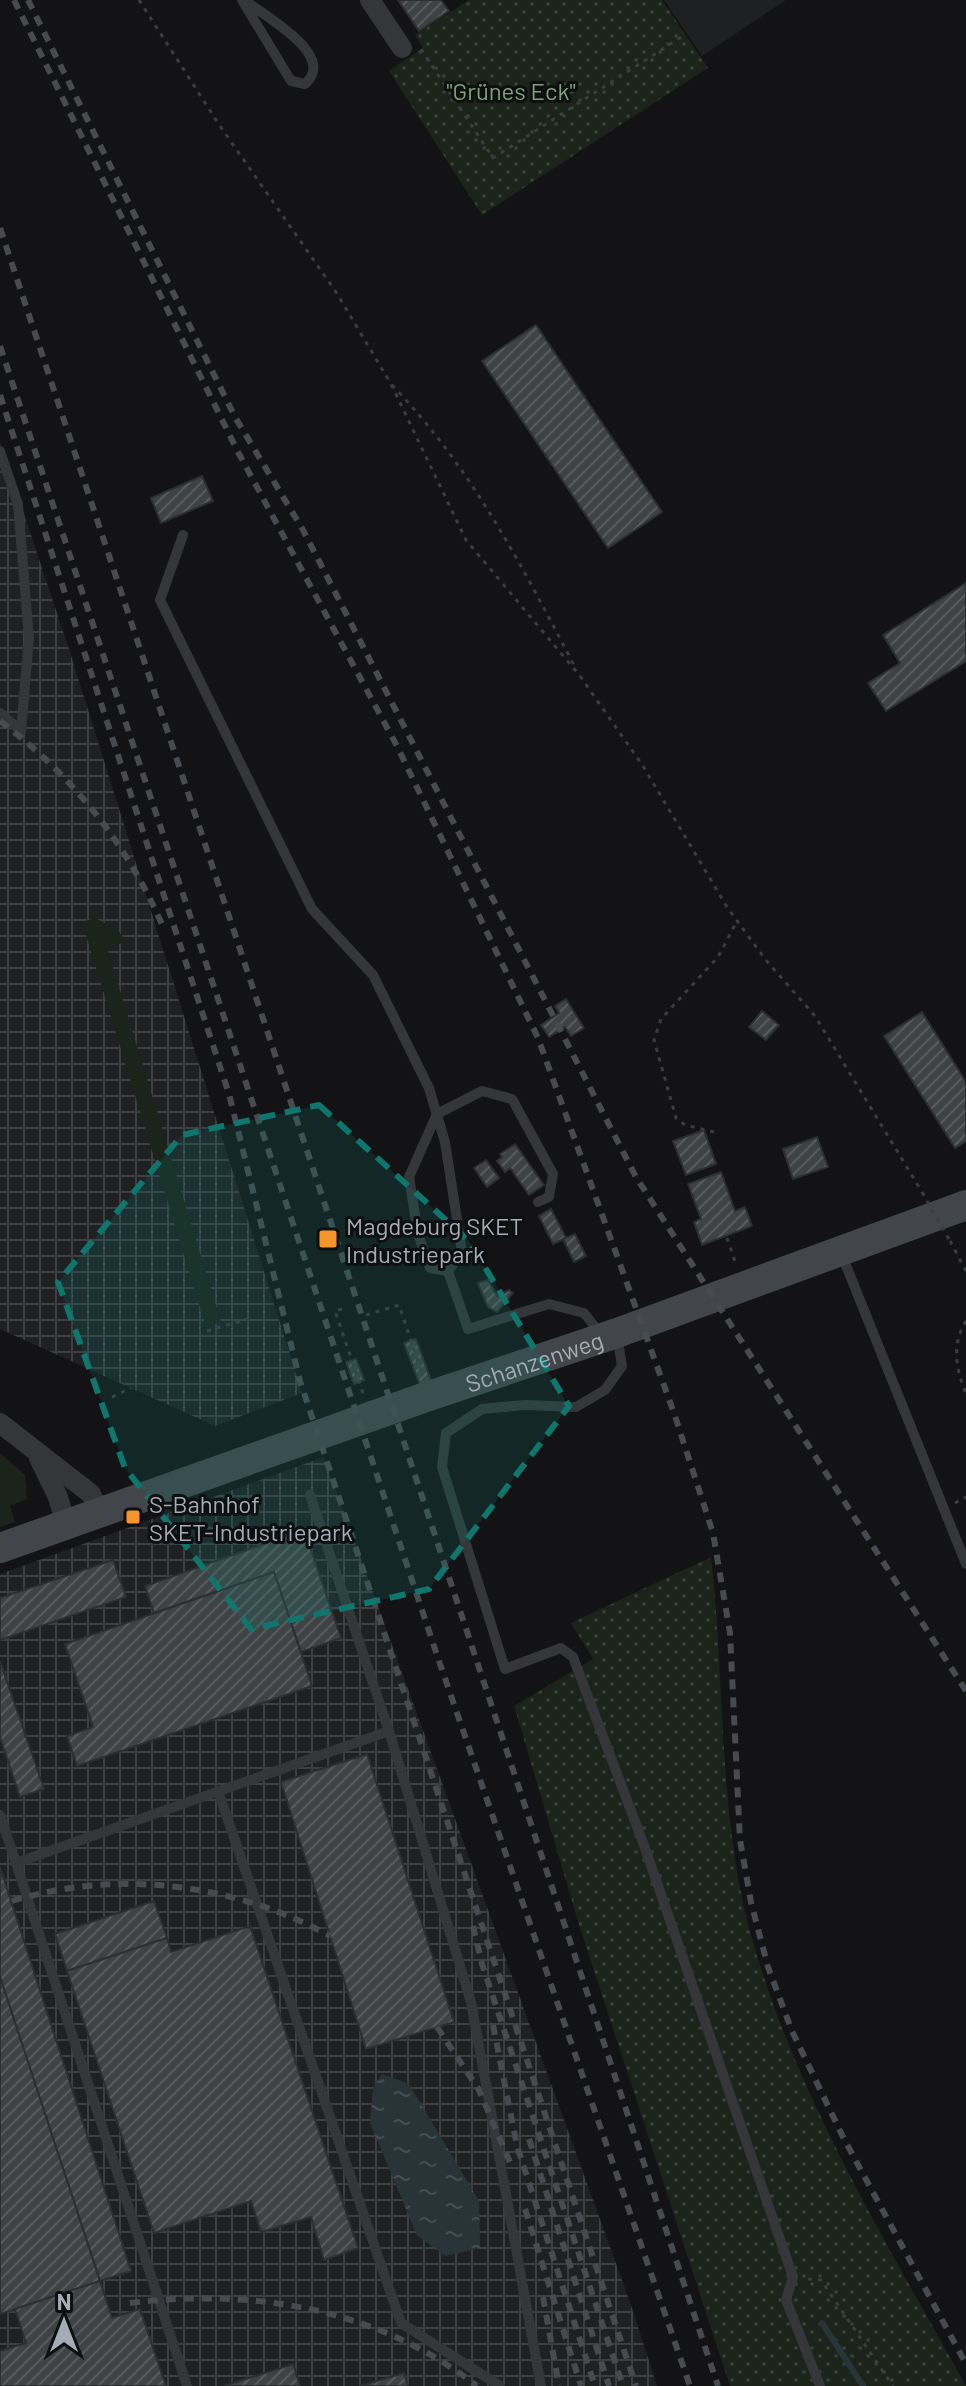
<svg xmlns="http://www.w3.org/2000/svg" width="966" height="2386" viewBox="0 0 966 2386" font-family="Barlow,sans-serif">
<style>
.built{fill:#1f2022}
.industrial{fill:url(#industrial-grid)}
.grass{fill:#1b231b}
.garden{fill:url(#garden-dots)}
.water{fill:url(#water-ripples)}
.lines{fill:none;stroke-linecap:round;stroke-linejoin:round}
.stream{stroke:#293439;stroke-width:6}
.building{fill:url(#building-hatch);stroke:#2d2e31;stroke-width:2}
.path{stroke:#3a3d41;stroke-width:3;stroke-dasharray:4 6;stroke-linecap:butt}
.lane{stroke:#34363a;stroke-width:10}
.street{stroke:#34363a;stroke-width:20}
.secondary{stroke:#42454a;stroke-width:30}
.rail{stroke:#474a4f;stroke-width:6;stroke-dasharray:10 8;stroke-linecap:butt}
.path-bridge{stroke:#3a3d41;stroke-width:3;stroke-dasharray:4 6;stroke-linecap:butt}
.marked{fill:#0f766e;fill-opacity:0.2;stroke:#0f766e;stroke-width:6;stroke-dasharray:16 10;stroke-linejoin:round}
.poi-dot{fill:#f5952c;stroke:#0e0f10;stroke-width:3}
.labels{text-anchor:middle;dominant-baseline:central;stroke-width:6;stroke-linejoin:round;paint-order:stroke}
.park-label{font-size:24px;fill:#7ea17b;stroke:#0e0f10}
.poi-label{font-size:24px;fill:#a5acb6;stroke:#0e0f10;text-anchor:start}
.street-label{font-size:24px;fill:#a5acb6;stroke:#0e0f10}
</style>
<defs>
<pattern id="industrial-grid" width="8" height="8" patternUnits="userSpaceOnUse" patternTransform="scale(2)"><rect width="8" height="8" fill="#1f2022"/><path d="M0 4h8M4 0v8" fill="none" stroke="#3d3e40"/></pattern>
<pattern id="garden-dots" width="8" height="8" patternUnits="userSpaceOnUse" patternTransform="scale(2)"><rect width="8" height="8" fill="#1b231b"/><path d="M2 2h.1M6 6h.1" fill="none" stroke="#39403a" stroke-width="1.8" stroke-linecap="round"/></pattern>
<pattern id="water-ripples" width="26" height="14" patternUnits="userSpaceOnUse" patternTransform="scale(2)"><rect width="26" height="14" fill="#293439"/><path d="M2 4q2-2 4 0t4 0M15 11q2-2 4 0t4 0" fill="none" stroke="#454f53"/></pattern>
<pattern id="building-hatch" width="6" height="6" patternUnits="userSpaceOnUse" patternTransform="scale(2)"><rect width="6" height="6" fill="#3f4245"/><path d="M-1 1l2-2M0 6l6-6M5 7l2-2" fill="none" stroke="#585b5e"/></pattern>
</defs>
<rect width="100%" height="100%" fill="#131315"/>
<path class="built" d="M664,0H786L702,56Z"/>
<g class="industrial">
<path d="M0,442L69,649L302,1393L215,1426L0,1329Z"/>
<path d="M324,1457L630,2302L657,2386H0V1574Z"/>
</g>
<g class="grass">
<path d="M95,918L118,930L126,942L107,948L221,1322L206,1327L82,922Z"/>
<path d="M0,1453L25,1475L27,1499L10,1506L15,1522L0,1527Z"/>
</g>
<g class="garden">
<path d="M469,0H662L708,68L482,215L389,71L423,48L415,35Z"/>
<path d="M711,1557C726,1685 717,1825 755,1949C801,2104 888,2245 966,2386H730L580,1928L514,1706L593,1659L571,1623Z"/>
</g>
<path class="water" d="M382,2074L409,2084L479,2201L480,2248L445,2256L417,2235L370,2123L373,2088Z"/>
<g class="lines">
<path class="stream" d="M822,2323L863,2386"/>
</g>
<g class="building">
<path d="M398,0H441L449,11L419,31Z"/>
<path d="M536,325L662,512L608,548L482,361Z"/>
<path d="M202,476L213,501L161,523L151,498Z"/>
<path d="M966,583V661L886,711L868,683L900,663L883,635Z"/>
<path d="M566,999L584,1028L571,1036L565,1027L549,1037L541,1025L559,1013L555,1006Z"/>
<path d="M762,1011L779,1025L766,1040L749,1027Z"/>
<path d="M922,1012L966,1082V1141L955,1148L884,1036Z"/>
<path d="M704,1130L716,1164L686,1175L673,1141Z"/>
<path d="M817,1137L828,1167L793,1179L783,1149Z"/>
<path d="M515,1144L544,1185L529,1195L510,1168L505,1172L497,1161L502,1157L500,1154Z"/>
<path d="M486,1160L499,1178L487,1187L474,1168Z"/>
<path d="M721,1172L735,1211L745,1207L752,1226L702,1245L694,1222L701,1219L688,1184Z"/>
<path d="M551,1209L566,1238L553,1244L539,1216Z"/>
<path d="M575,1234L586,1256L574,1262L563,1239Z"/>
<path d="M488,1280L497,1296L509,1290L513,1293L497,1312L488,1307L478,1283Z"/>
<path d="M416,1339L431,1381L420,1385L404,1343Z"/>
<path d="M356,1359L364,1380L354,1384L346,1362Z"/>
<path d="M304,1530L341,1638L301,1652L274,1572L154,1613L145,1586Z"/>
<path d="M113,1560L126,1597L0,1640V1598Z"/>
<path d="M274,1572L312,1686L77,1766L67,1736L93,1727L65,1644Z"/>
<path d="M0,1661L44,1789L20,1797L0,1737Z"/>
<path d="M367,1754L454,2022L366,2049L281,1782Z"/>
<path d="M0,1867L131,2271L100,2281L0,1977Z"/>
<path d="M154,1901L167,1938L67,1971L55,1934Z"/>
<path d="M250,1926L358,2248L324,2260L311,2217L261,2232L251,2201L154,2233L67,1971L167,1938L171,1952Z"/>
<path d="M0,1977L100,2281L0,2314Z"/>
<path d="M100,2281L112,2318L140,2309L166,2386H0V2351L26,2343L15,2309Z"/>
<path d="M293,2364L300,2386H224Z"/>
<path d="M404,2373L408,2386H360Z"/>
</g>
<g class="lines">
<g class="path">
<path d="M139,0L220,126L336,292L391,384L466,540L580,676L643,766L727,907L765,959L815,1016L922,1192"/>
<path d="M421,49L493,158L683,36"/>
<path d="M392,385C472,468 523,568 576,669"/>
<path d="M714,1132L685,1125L676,1118L654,1040L661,1019L718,957L737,921"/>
<path d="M727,1238L736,1264"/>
<path d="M950,1241L966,1271"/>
<path d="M342,1309L335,1311L363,1393"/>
<path d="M366,1315L399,1305L422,1373"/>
<path d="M966,1321C951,1345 956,1368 966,1394"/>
<path d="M207,1331L254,1317"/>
<path d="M112,1397L131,1388"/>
<path d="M955,1503L966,1497"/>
<path d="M808,2279L821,2280L893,2386"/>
</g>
<g class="lane">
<path d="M242,0L291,81L305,84C338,56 265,16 244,0"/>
<path d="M0,451L18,504L29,638L21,731"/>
<path d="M183,535L160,600L312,909L373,975L429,1088L445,1142L462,1252L448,1271"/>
<path d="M0,713L21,731"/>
<path d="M841,1253L966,1564"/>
<path d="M448,1271L430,1268L418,1234L409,1177L437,1114L482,1091L512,1099L553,1174L549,1197L538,1202"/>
<path d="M448,1271L468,1329L549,1304L584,1313L600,1333"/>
<path d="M617,1335L622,1366L605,1390L576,1407L525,1405L482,1409L446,1433L442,1467L505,1669L561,1648L573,1657L645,1848L793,2277L786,2300L820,2386"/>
<path d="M389,1731L471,2002L541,2386"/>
<path d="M218,1791L401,2323L500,2386"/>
<path d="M0,1815L16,1863L389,1731L310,1495"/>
<path d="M16,1863L187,2386"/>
</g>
<g class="street">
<path d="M370,0L402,48"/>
<path d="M0,1423L91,1494L99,1512"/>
<path d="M39,1458L58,1497L66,1525"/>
</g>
<path class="secondary" id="s1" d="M0,1548L423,1398L617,1333L966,1205"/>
<g class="rail">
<path d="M14,0L238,452L397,746L538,1038L674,1413L713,1533L730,1633L740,1840L751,1902L768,1967L792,2031L843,2137L966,2364"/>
<path d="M28,0L235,417L303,530L636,1177L966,1691"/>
<path d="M0,228L718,2386"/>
<path d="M0,346L439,1661L690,2386"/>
<path d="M0,395L229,1094L300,1381L636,2386"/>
<path d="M0,721C73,776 128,845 164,929"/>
<path d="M12,1901C117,1869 234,1883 330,1936"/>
<path d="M473,1926L482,1964L623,2386"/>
<path d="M493,2025L517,2146L595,2386"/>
<path d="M437,2027L479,2090L512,2167"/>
<path d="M529,2139L609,2386"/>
<path d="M525,2209L581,2386"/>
<path d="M543,2297L559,2386"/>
<path d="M130,2303C253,2288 377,2308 477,2386"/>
</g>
<path class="path-bridge" d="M922,1192L950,1241"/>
</g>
<path class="marked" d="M319,1105L469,1241L569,1406L429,1589L251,1629L125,1468L58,1282L182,1135Z"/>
<g class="poi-dot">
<rect x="318" y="1229" width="20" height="20" rx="4"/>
<rect x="125" y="1509" width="16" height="16" rx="4"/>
</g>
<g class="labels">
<g class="park-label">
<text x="511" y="90">"Grünes Eck"</text>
</g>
<g class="poi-label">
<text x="346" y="1225">Magdeburg SKET<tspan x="346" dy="28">Industriepark</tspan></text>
<text x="149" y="1503">S-Bahnhof<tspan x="149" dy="28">SKET-Industriepark</tspan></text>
</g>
<g class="street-label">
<text stroke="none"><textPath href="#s1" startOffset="566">Schanzenweg</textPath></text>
</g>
</g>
<g transform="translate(64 2322)" stroke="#0e0f10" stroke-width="6" paint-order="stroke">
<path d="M0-6L14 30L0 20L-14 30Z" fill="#a5acb6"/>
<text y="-12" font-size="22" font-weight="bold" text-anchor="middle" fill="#a5acb6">N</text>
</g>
</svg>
